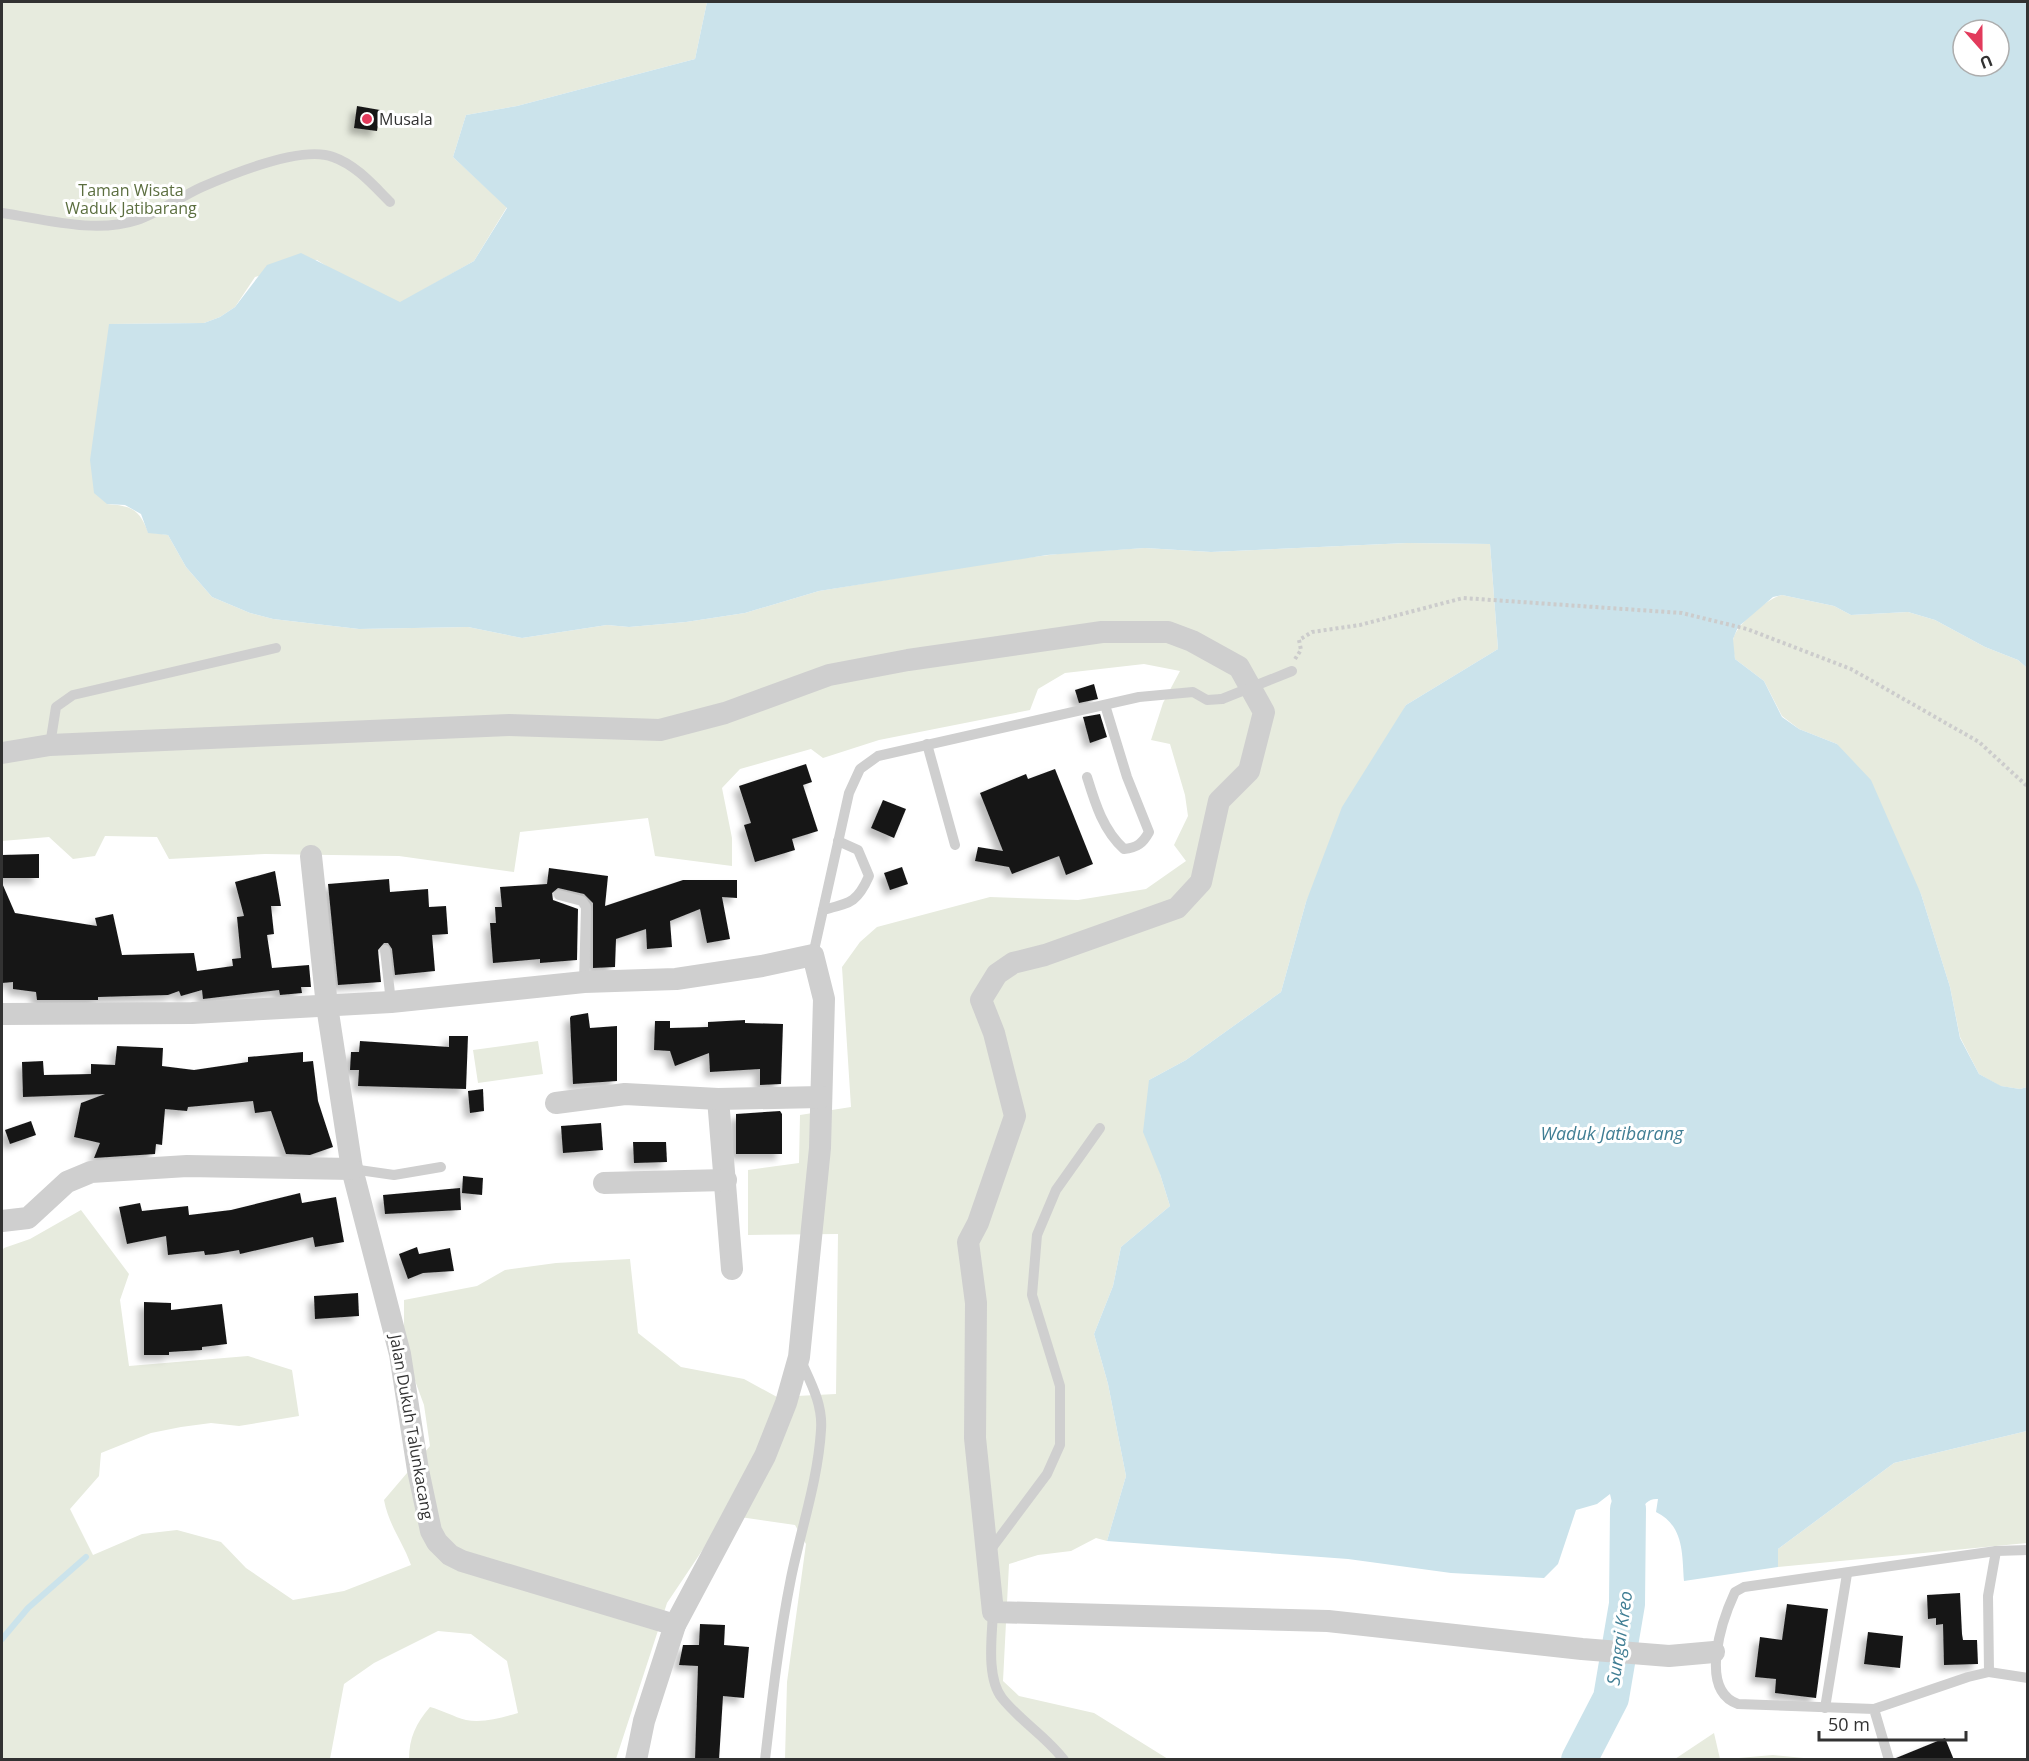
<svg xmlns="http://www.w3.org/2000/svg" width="2029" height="1761" viewBox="0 0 2029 1761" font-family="'Open Sans',sans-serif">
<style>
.green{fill:#e7ebde}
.water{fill:#cbe3eb;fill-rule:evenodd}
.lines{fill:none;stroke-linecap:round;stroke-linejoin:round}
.stream{stroke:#cbe3eb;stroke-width:6}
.river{stroke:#cbe3eb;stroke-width:36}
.building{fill:#191919;filter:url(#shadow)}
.path{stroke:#ccc;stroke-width:4;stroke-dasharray:3 3;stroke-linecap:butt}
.lane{stroke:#cfcfcf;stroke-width:10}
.street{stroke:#cfcfcf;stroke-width:22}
.lane-bridge{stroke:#cfcfcf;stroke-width:10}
.poi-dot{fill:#e23b5c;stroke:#fff;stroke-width:2}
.labels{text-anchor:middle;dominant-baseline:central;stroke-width:6;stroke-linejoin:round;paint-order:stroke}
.poi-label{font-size:16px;fill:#323232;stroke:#fff;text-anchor:start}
.park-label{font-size:16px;fill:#5b6e3f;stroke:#fff}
.street-label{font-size:16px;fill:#323232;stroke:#fff}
.water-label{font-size:18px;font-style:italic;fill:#407e94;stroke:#fff}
</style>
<defs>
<filter id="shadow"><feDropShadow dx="-5.5" dy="5.5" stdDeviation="3" flood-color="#0004"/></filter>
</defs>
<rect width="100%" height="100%" fill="#fff"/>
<g class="green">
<path d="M2,2H707L695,59L517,106L466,115L453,157L507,207L474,261L400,303L334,271L317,260L255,277L235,307L220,317L204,323L109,324L107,504C132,506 139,509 148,532L168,535L186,567L212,597L250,613L273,619L359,629L468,627L522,638L607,625L629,627L686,622L745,613L819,591L1007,560L1066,553L1145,548L1211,552L1407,543L1490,544L1498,649L1406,705L1306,902L1281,992L1186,1060L1149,1080L1160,1174L1170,1206L1121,1247L1113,1286L1094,1334L1108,1384L1126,1476L1107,1541L1096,1538L1071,1551L1038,1555L1009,1564L1003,1681L1019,1696L1094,1713L1168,1759H785L787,1682L806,1544L795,1525L726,1515L667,1603L616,1759H409C409,1738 416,1723 430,1707C442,1710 454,1717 466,1720C483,1723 501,1718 518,1713L507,1661L471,1634L438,1631L374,1663L344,1684L330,1759H2V1251L4,1248L30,1239L81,1210L129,1274L120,1300L129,1366L248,1356L292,1370L299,1416L239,1426L211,1423L181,1427L151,1433L101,1453L99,1476L70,1509L93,1555L142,1534L177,1530L221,1542L246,1568L293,1600L344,1591L411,1565C402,1540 389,1526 384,1500L430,1446L424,1405L404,1351V1300L477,1286L505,1270L556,1263L630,1259L638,1333L681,1367L744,1379L777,1397L836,1394L838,1234L748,1235V1170L799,1163L800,1115L851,1107L842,967L860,942L877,927L990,897L1078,900L1146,889L1186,861L1174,845L1188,816L1185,795L1170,744L1151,740L1163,703L1180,671L1144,664L1065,673L1038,689L1030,710L879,740L823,758L811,749L740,769L722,788L732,838V866L655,856L648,818L520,832L514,872L399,856L265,854L169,859L157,837L105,836L95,856L73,859L49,837L2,841Z"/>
<path d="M1782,595L1834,606L1851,615L1908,612L1935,620L1985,647L2018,660L2027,668V1087L2020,1089L2000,1086L1979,1074L1960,1037L1950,987L1921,894L1837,744L1799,729L1782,716L1764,681L1735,659C1734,653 1732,646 1733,640C1735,625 1769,597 1782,595Z"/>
<path d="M538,1041L543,1074L478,1083L473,1050Z"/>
<path d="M2027,1431V1543L1778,1567V1549L1894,1463Z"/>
<path d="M1714,1733L1720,1759H1675Z"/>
<path d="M1773,1755L1814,1759H1727Z"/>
</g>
<path class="water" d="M707,2H2027V668L2018,660L1985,647L1935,620L1908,612L1851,615L1834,606L1782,595L1773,597L1738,627L1733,639L1735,659L1764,681L1782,717L1799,729L1837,744L1871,780L1921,894L1950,987L1960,1038L1979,1074L2001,1086L2020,1089L2027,1087V1431L1894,1463L1778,1549V1567L1684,1581C1682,1553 1684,1526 1656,1512L1658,1499C1649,1498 1644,1504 1640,1512L1613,1507L1610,1494L1597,1504L1576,1510L1558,1564L1544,1578L1451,1573L1348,1559L1107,1541L1126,1476L1108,1384L1094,1334L1113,1286L1121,1247L1170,1206L1160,1174L1143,1132L1149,1080L1186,1060L1281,992L1306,902L1342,807L1406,705L1498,649L1490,544L1407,543L1211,552L1145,548L1047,555L819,591L745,613L686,622L629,627L607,625L522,638L468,627L359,629L273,619L250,613L212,597L186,567L168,535L148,533L141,514L125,505L107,504L94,493L90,460L109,324L204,323L220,317L235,307L267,265L301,253L400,302L474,261L507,208L453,157L466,115L517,106L695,59ZM1963,30H1999V66H1963Z"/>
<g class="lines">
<path class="stream" d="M2,1639L28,1608L86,1557"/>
<path class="river" d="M1579,1760L1611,1698L1627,1604L1628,1509"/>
</g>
<g class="building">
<path d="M357,106L380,110L377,131L354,128Z"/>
<path d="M1094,684L1098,699L1079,703L1075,690Z"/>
<path d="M1100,714L1107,737L1090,743L1083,717Z"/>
<path d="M806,764L812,782L803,785L818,831L792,839L795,850L755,862L744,825L751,823L739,786Z"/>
<path d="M1055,769L1093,864L1066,875L1059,856L1012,874L1009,867L975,861L978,847L1003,851L980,793L1026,774L1028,779Z"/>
<path d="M883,800L906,809L894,838L871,828Z"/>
<path d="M39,854V878H2V855Z"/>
<path d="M902,867L908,884L890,890L884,873Z"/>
<path d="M549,868L608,876L605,906L683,880H737V898L722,897L730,939L707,943L700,909L670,921L672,947L647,949L646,929L616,939L615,967L593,968V903L584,894L558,888L552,893L553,900L578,909L577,960L540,963V959L493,963L490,923H496L495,907H502L500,887L547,884Z"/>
<path d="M275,871L281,906H271L274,934L267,935L272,968L309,965L311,987H301L302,993L280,995L279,990L203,999L202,990L181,996L179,991L168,995L98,997V1000H37L36,992L13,989V982L2,983V883L15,913L97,926L95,918L113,914L122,955L194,953L197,971L233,966L232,959L241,958L237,917L244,916L235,882Z"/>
<path d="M389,879L390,892L428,889L429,907L446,906L448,934L432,935L435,971L395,975L392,949L388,943H384L378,950L381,982L338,985L328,884Z"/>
<path d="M588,1013L590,1028L617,1026V1081L573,1084L570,1018L571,1016Z"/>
<path d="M745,1020V1023L783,1024L781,1084L760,1085V1069L710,1072L709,1053L675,1066L670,1051L654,1050L655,1021H670V1028L708,1027V1022Z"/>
<path d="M449,1036H468L466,1089L358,1086L359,1070H350L351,1052H359L360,1041L449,1047Z"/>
<path d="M117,1046L163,1048L162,1066L194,1070L248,1062V1057L303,1052V1062L313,1061L318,1101L333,1147L310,1155L286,1154L271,1111L255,1113L253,1101L188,1107L187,1111L165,1109L162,1145L156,1144L155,1154L94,1158L100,1143L74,1137L81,1103L105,1094L23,1097L22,1062L43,1061L44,1075L91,1074V1064L115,1065Z"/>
<path d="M483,1089L484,1111L470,1113L468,1091Z"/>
<path d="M780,1111L782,1114V1154H736V1114Z"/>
<path d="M31,1121L36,1135L10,1144L5,1130Z"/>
<path d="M601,1123L603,1150L563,1153L561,1126Z"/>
<path d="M633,1142H666L667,1162L634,1163Z"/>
<path d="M463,1176L483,1178L482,1195L462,1193Z"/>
<path d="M460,1188L461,1210L385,1214L383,1195Z"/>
<path d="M300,1193L302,1203L336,1197L344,1242L315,1247L313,1237L240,1254L239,1250L216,1254L205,1255L204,1251L168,1255L166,1236L127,1244L119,1207L140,1203L142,1211L188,1206L189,1215L231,1210Z"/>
<path d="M417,1247L419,1254L450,1248L454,1271L423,1273L408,1279L399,1254Z"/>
<path d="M358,1293L359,1316L315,1319L314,1296Z"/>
<path d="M144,1302L171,1303V1310L222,1304L227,1344L202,1347V1350L169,1352V1355H144Z"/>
<path d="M1960,1593L1962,1634L1963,1640H1977L1978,1664L1944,1665L1943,1624L1936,1625V1618L1928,1619L1927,1595Z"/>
<path d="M1787,1604L1828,1609L1816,1698L1775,1693L1776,1679L1755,1677L1760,1637L1782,1640Z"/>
<path d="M700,1624L725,1625L724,1645L749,1647L744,1698L723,1696L719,1760H695L698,1666L679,1665L683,1645H699Z"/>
<path d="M1868,1632L1903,1636L1900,1668L1864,1664Z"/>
<path d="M1945,1738L1954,1760H1896V1758Z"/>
</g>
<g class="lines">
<path class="path" d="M1295,659L1301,650L1299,640L1312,632L1360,625L1463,598L1682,613L1747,629L1851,669L1979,742L2028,787"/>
<g class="lane">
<path d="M2,213C44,219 95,234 137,220C160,212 180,197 202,187C232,174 302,145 333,157C356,165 373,185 390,202"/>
<path d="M927,744L955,845"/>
<path d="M50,745L56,707L73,695L276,648"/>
<path d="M1087,777C1095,803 1103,830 1124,849C1137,848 1143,843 1149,832L1127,777L1105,705"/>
<path d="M559,895L582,901L586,907L584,982"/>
<path d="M823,910C850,903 857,903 869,876L858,850L838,841"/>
<path d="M385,950L391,1002"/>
<path d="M813,955L849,793L860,769L878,756L1139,697L1193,692L1207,700L1222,699"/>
<path d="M352,1169L394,1175L441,1167"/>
<path d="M988,1553L1047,1474L1060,1445V1386L1032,1295L1037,1235L1056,1190L1100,1128"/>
<path d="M993,1612C992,1636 986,1678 1002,1698C1020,1721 1046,1736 1064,1760"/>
<path d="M1989,1672L2028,1678"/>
<path d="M1825,1708L1847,1574"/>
<path d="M1874,1709L1968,1677L1989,1672L1988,1596L1996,1551"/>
<path d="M765,1760C772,1699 779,1638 791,1578C801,1529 818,1480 821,1430C823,1405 811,1383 801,1361"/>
<path d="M1889,1760L1874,1709L1738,1704C1698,1690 1722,1620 1735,1592L1744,1587L1996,1551L2028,1550"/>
</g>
<g class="street">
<path d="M2,753L50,745L509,725L660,730L725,713L829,675L908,660L1102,632H1168L1192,641L1239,667L1264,712L1249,771L1219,801L1201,882L1177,908L1045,955L1013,963L997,974L981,1000L994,1033L1015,1116L978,1223L968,1242L976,1303L975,1438L993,1612L1328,1621L1582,1649L1669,1656L1714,1652"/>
<path d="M311,856L327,1006L352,1169L400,1354L418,1470L431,1531L437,1542L450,1555L462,1561L675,1625"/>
<path d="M2,1014L192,1013L391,1002L584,982L676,979L762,966L813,955L824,999L820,1148L799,1357L786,1403L765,1456L675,1625L644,1721L636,1760"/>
<path d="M718,1099L732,1269"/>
<path d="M556,1103L625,1094L718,1099L821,1097"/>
<path d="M604,1183L726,1180"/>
<path d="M2,1221L28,1218L67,1182L91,1172L187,1166L352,1169"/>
</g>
<path class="lane-bridge" d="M1222,699L1292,671"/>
</g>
<circle class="poi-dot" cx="367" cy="119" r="6"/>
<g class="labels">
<g class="poi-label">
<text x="379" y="119">Musala</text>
</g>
<g class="park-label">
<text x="131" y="190">Taman Wisata<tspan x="131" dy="18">Waduk Jatibarang</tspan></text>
</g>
<g class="street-label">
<text transform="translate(412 1427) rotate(80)">Jalan Dukuh Talunkacang</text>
</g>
<g class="water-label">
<text x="1612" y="1133">Waduk Jatibarang</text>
<text transform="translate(1619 1638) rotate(-82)">Sungai Kreo</text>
</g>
</g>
<rect width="2029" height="1761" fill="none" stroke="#323232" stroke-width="6"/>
<g transform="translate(1981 48) rotate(159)"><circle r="28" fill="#ffffff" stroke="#adadad" stroke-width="1.5"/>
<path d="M0-4.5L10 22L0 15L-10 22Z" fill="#e23b5c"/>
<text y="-9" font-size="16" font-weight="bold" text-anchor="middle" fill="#323232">U</text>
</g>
<path d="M1819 1731v9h147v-9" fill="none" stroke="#323232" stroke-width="3"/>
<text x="1828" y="1731" font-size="18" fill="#323232" stroke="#ffffff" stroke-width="4.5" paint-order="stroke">50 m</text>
</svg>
